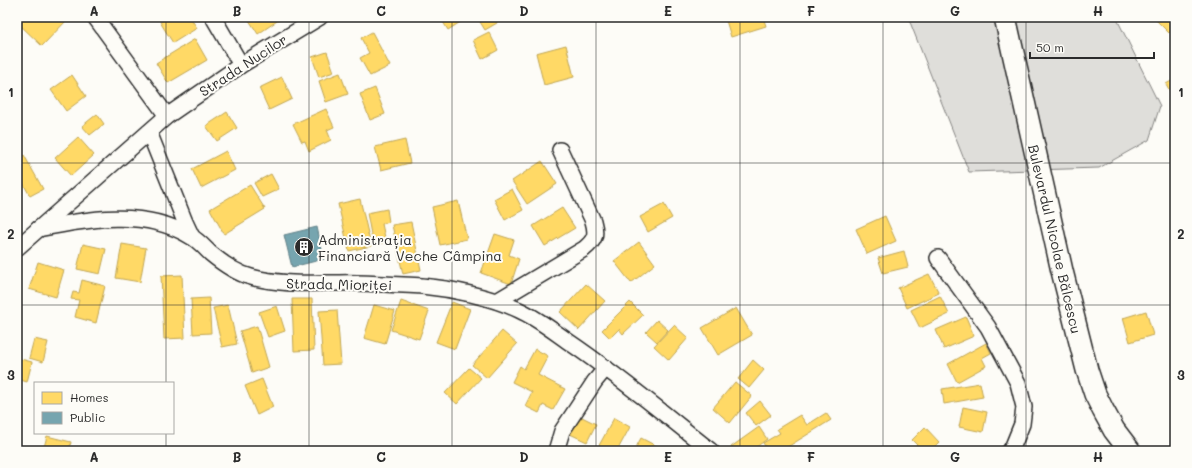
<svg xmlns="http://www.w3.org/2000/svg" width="1192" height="468" viewBox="0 0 1192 468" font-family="Mali,sans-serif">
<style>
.green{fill:#dfdeda;stroke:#858482}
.homes{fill:#ffd966;stroke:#bfa554}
.public{fill:#76a5af;stroke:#608087}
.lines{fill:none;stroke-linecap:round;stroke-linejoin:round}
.street-casing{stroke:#2b2b2b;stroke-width:18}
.secondary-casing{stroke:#2b2b2b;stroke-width:24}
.street{stroke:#fdfcf7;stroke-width:15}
.secondary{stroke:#fdfcf7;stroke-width:21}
.grid{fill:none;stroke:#2b2b2b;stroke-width:1;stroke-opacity:0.55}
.labels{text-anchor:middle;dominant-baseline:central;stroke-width:4;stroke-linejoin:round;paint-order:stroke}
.street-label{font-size:14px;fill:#2b2b2b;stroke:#fdfcf7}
.poi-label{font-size:14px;fill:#2b2b2b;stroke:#fdfcf7;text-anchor:start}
.neatline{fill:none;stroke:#2b2b2b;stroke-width:1.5}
.grid-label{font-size:13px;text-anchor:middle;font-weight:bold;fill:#2b2b2b}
</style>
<rect width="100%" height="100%" fill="#fdfcf7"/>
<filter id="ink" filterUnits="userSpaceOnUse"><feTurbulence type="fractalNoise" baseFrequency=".025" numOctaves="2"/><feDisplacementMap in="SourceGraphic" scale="8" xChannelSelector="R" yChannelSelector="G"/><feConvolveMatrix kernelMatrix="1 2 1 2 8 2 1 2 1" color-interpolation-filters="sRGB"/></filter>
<g filter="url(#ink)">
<path class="green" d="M908,17H1116L1160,106L1149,140L1099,168L969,172Z"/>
<g class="homes">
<path d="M26,17H66L68,19L42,46L19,24Z"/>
<path d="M168,17H190L197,28L173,43L160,22Z"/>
<path d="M247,17H278L280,19L258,34Z"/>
<path d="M440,17H468L448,30Z"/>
<path d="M477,17H494L497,23L485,30Z"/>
<path d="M725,17H763L766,26L731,37Z"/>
<path d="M1153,17H1175V27L1169,33Z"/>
<path d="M372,32L390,66L370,76L360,58L369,53L361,38Z"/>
<path d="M489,32L498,50L482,59L473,40Z"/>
<path d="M195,39L207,60L168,83L156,63Z"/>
<path d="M566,45L574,77L544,85L536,53Z"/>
<path d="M327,52L334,72L319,77L312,57Z"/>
<path d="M340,73L348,94L326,102L319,81Z"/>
<path d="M72,75L86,96L66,111L51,90Z"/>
<path d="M282,77L292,99L269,110L259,88Z"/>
<path d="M1175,79V100L1166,84Z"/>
<path d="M375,88L385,114L370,120L360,94Z"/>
<path d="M326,109L334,127L327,130L331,140L309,151L305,141L302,142L293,124Z"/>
<path d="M227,112L237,128L217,141L206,126Z"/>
<path d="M97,114L104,124L90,135L82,126Z"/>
<path d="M78,137L94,155L71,176L55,158Z"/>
<path d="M405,140L410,163L381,170L375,147Z"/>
<path d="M226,151L235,170L201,188L192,169Z"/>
<path d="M24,155L43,189L30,196L17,172V158Z"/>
<path d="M542,161L557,184L527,204L512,181Z"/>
<path d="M271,174L279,189L262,197L254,183Z"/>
<path d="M250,185L265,209L224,234L210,209Z"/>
<path d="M512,189L523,210L505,220L494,199Z"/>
<path d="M360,199L371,246L349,251L338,204Z"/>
<path d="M458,201L467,239L440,245L432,207Z"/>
<path d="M664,204L672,218L648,232L640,217Z"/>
<path d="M562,208L575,228L545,246L533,226Z"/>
<path d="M387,209L389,222L382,224L386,242L373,245L367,213Z"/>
<path d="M885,216L896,241L867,254L856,229Z"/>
<path d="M411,222L421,270L403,274L392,225Z"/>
<path d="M495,234L514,240L509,255L519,259L511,284L481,273Z"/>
<path d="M639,242L655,264L631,283L614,261Z"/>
<path d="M83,244L106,249L100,274L77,269Z"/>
<path d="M122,244L146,248L140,282L116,278Z"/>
<path d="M904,251L908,267L883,273L878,258Z"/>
<path d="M38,262L64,270L56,297L29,289Z"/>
<path d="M929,274L939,293L907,308L898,288Z"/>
<path d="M182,275L185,338L164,339L161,276Z"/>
<path d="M82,280L105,286L96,323L75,317L79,300L71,299L73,292L79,293Z"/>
<path d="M586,284L605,301L579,330L560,312Z"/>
<path d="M940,296L949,314L920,328L911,310Z"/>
<path d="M209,298L211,333L193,334L191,299Z"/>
<path d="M292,299H312L314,350L294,351Z"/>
<path d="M401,301L429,311L419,339L391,330Z"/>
<path d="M452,302L470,309L455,349L436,342Z"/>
<path d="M630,302L643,315L623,334L619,329L610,338L602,330Z"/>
<path d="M228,305L237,344L222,347L213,308Z"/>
<path d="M374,305L395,311L385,344L364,338Z"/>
<path d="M277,306L285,331L268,337L259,312Z"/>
<path d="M736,308L752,335L718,355L702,328Z"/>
<path d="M337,310L341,364L323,365L319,311Z"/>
<path d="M1146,311L1153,335L1130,342L1123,318Z"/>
<path d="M966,317L974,336L944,349L936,330Z"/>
<path d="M657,320L668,330L657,342L646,332Z"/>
<path d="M674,325L688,338L669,360L654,346Z"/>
<path d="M257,326L269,367L252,373L240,331Z"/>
<path d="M502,331L517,344L487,378L472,365Z"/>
<path d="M34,339L48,342L43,362L29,358Z"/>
<path d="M986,343L991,353L982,358L986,366L957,382L948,364Z"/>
<path d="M535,349L548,356L538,375L565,389L553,410L543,405L539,413L525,406L532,392L512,382L520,366L524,369Z"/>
<path d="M17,358L32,362L27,382L17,379Z"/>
<path d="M753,360L764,370L749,388L738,379Z"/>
<path d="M469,368L481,378L457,404L445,393Z"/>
<path d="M262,379L273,407L257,415L245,386Z"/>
<path d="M735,382L752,396L730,423L713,408Z"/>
<path d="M980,383L983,397L944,404L942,389Z"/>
<path d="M760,401L771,415L756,426L746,413Z"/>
<path d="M963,407L987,412L983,432L959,427Z"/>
<path d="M826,413L831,420L781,451H768L763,443L780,433L777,429L800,415L807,425Z"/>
<path d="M580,416L596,424L587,442L570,434Z"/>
<path d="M614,418L630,427L617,451H596Z"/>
<path d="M759,427L767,439L751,451H734L731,447Z"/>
<path d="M925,427L939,442L930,451H923L912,440Z"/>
<path d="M47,436L71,442L69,451H43Z"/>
<path d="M641,438L662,449L660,451H634Z"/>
<path d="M800,446L806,451H795Z"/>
</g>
<path class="public" d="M317,227L324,259L292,267L284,235Z"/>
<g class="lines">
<g class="street-casing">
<g id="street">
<path d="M95,17L167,116"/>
<path d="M213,17L241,65"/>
<path d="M149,132L185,222L192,237"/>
<path d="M38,229C88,219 144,208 190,236C198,240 204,247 210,253C222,263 236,273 251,277C281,285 310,283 340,283C355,282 370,284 385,284C397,285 410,285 422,286C453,289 491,297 519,310C537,318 553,331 569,342C618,375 664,414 711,451"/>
<path d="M17,248L167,116L241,65L320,17"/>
<path d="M938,258L988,327L1018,383L1024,407L1022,424L1013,446L1010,451"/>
<path d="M497,301L584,249C595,240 597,235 593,221L560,150"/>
<path d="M556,451L562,431L595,381L606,368"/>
</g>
</g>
<g class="secondary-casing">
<path id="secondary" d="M1005,17L1062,271L1087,370L1095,394L1103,410L1114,430L1130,451"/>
</g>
<use href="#street" class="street"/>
<use href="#secondary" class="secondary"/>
</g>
</g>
<path class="grid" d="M166,17V383M309,17V451M452,17V451M596,17V451M740,17V451M883,17V451M1026,17V451M17,163H1175M17,305H1175M166,433V451"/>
<defs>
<g id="building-disc" transform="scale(1)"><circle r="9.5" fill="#2b2b2b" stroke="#fdfcf7"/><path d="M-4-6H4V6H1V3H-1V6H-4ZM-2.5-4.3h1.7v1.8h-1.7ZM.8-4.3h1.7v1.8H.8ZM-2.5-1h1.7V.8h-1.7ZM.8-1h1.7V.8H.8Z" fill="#fff"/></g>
</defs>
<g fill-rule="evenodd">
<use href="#building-disc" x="304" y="247"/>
</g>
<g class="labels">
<g class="street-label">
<text transform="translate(243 65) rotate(-33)">Strada Nucilor</text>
<text transform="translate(1055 239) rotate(77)">Bulevardul Nicolae Bălcescu</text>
<text transform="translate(339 284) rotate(1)">Strada Mioriței</text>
</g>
<g class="poi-label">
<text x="318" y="239">Administrația<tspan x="318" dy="16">Financiară Veche Câmpina</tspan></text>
</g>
</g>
<rect width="1192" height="468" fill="none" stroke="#fdfcf7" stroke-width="44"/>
<rect x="34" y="382" width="140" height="52" fill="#fdfcf7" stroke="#a9a8a5"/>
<rect x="42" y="392" width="20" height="12" fill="#ffd966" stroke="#a9a8a5"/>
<text x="70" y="402" font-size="12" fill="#2b2b2b">Homes</text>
<rect x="42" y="412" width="20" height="12" fill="#76a5af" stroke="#a9a8a5"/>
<text x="70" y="422" font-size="12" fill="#2b2b2b">Public</text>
<path d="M1030 52v6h124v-6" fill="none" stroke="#2b2b2b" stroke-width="2"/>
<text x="1036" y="52" font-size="12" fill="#2b2b2b" stroke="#fdfcf7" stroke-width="3" paint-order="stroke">50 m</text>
<rect x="22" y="22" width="1148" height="424" class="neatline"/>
<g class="grid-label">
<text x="94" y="16">A</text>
<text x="237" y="16">B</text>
<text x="381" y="16">C</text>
<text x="524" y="16">D</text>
<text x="668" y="16">E</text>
<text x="811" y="16">F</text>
<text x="955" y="16">G</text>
<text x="1098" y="16">H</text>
<text x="11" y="97">1</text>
<text x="1181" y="97">1</text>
<text x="11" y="239">2</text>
<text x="1181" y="239">2</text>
<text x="11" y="380">3</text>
<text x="1181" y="380">3</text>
<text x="94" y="462">A</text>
<text x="237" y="462">B</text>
<text x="381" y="462">C</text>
<text x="524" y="462">D</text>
<text x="668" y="462">E</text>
<text x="811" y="462">F</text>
<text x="955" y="462">G</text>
<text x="1098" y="462">H</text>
</g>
</svg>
